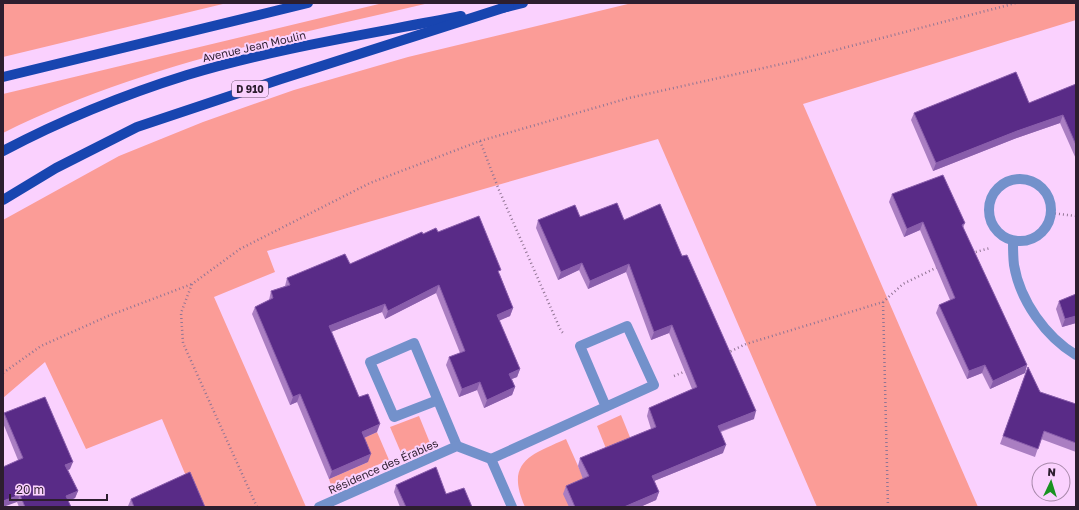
<svg xmlns="http://www.w3.org/2000/svg" width="1079" height="510" viewBox="0 0 1079 510" font-family="'Golos Text',sans-serif">
<style>
.green{fill:#fb9c97}
.lines{fill:none;stroke-linecap:round;stroke-linejoin:round}
.path{stroke:#917594;stroke-width:2.5;stroke-dasharray:1 3;stroke-linecap:butt}
.minor{stroke:#7391cb;stroke-width:10}
.primary{stroke:#1845b0;stroke-width:10}
.wall{fill:#aa7ec2}
.shaded-wall{fill:#895dab}
.building{fill:#592b87;stroke:#895dab}
.labels{text-anchor:middle;dominant-baseline:central;stroke-width:4;stroke-linejoin:round;paint-order:stroke}
.shield{fill:#fad1fe;stroke:#6a546d;stroke-width:1}
.shield-label{font-size:10px;font-weight:bold;fill:#2d1e2f}
.street-label{font-size:11px;fill:#2d1e2f;stroke:#fad1fe}
</style>
<rect width="100%" height="100%" fill="#fad1fe"/>
<g class="green">
<path d="M3,3H227L3,57Z"/>
<path d="M383,3H429C285,37 137,66 3,133V94Z"/>
<path d="M632,3H1076V20L803,104L978,507H817L658,139L267,251L275,272L214,297L306,507H199L162,419L86,449L45,362L3,398V220L119,156L203,122L294,90L408,57Z"/>
<path d="M621,415L640,462L615,471L597,426Z"/>
<path d="M419,416L430,443L402,455L390,427Z"/>
<path d="M377,432L389,460L331,485L329,479L368,462L359,440Z"/>
<path d="M566,439L586,484L569,507H525C505,462 530,455 566,439Z"/>
</g>
<g class="lines">
<g class="path">
<path d="M480,141L499,190L561,331L564,334"/>
<path d="M1051,213L1076,216"/>
<path d="M972,253L990,248"/>
<path d="M883,302L888,507"/>
<path d="M727,353L746,344L883,302L903,284L938,267"/>
<path d="M3,373L41,346L108,316L192,284"/>
<path d="M674,376L686,371"/>
<path d="M257,507L183,343L181,313L192,284L240,249L370,183L480,141L629,98L786,63L1016,3"/>
</g>
<g class="minor">
<circle cx="1020" cy="210" r="31"/>
<path d="M1013,241C1013,249 1013,257 1014,265C1020,301 1046,337 1076,355"/>
<path d="M438,400L394,417L370,362L414,343L457,446"/>
<path d="M319,507L457,446L491,459"/>
<path d="M512,507L491,459L654,385L627,326L580,346L606,407"/>
</g>
<g class="primary">
<path d="M502,8L523,3"/>
<path d="M3,77L308,3"/>
<path d="M3,151C62,120 123,95 187,75C276,48 370,34 461,16"/>
<path d="M3,200L56,168L137,127L281,79L509,6"/>
</g>
</g>
<g class="wall">
<path d="M1076,84V159L1060,123L1014,139L933,171L911,120L914,113L1029,103Z"/>
<path d="M892,194L965,223L963,228L1027,365L1025,373L990,389L982,373L967,379L936,313L939,305L950,300L920,230L904,237L889,202Z"/>
<path d="M580,217L624,220L682,256L754,419L721,432L723,453L654,481L659,492L656,500L640,507H569L563,494L566,486L583,479L578,466L580,458L651,429L647,416L649,408L692,389L669,333L651,340L626,272L588,289L579,270L558,280L536,228L538,220Z"/>
<path d="M438,232L500,275L513,308L510,316L499,320L520,369L517,377L512,379L515,387L512,395L484,408L477,390L459,397L446,365L449,357L460,353L436,293L385,319L382,312L331,332L359,397L377,432L364,438L368,462L329,479L297,402L290,405L252,314L255,307L269,300L271,291L285,286L287,278L350,264L423,234Z"/>
<path d="M1076,294V323L1062,327L1056,309L1059,301Z"/>
<path d="M1028,367L1040,392L1076,404V452L1041,439L1035,457L1000,444Z"/>
<path d="M4,413L70,469L68,470L78,491L75,498L68,501L71,507H19L17,502L18,460L3,423V416Z"/>
<path d="M396,485L446,494L472,507H400L394,492Z"/>
<path d="M131,499L205,507H128V506Z"/>
</g>
<g class="shaded-wall">
<path d="M1063,115L1060,123L1014,139L933,171L936,163L1017,131Z"/>
<path d="M923,222L920,230L904,237L907,229Z"/>
<path d="M582,263L579,270L558,280L561,272Z"/>
<path d="M629,264L626,272L588,289L590,281Z"/>
<path d="M439,285L436,293L385,319L388,311Z"/>
<path d="M385,304L382,312L326,334L329,326Z"/>
<path d="M513,308L510,316L494,323L497,315Z"/>
<path d="M1076,316V323L1062,327L1065,319Z"/>
<path d="M672,325L669,333L651,340L654,332Z"/>
<path d="M985,365L982,373L967,379L969,371Z"/>
<path d="M1027,365L1025,373L990,389L993,381Z"/>
<path d="M520,369L517,377L506,381L509,374Z"/>
<path d="M480,382L477,390L459,397L462,389Z"/>
<path d="M515,387L512,395L484,408L487,400Z"/>
<path d="M300,394L297,402L290,405L293,397Z"/>
<path d="M756,411L754,419L715,433L718,426Z"/>
<path d="M380,424L377,432L359,440L362,432Z"/>
<path d="M726,445L723,453L649,483L652,476Z"/>
<path d="M371,454L368,462L329,479L332,471Z"/>
<path d="M73,462L70,469L63,472L65,465Z"/>
<path d="M78,491L75,498L64,503L66,496Z"/>
<path d="M659,492L656,500L640,507H624Z"/>
<path d="M20,495L17,502L3,507V501Z"/>
</g>
<g class="building">
<path d="M1016,72L1029,103L1076,84V145L1063,115L1017,131L936,163L914,113Z"/>
<path d="M943,175L965,223L962,225L1027,365L993,381L985,365L969,371L939,305L955,298L923,222L907,229L892,194Z"/>
<path d="M617,203L624,220L660,204L682,256L687,255L756,411L718,426L726,445L652,476L659,492L624,507H575L566,486L589,476L580,458L656,427L649,408L697,387L672,325L654,332L629,264L590,281L582,263L561,272L538,220L575,205L580,217Z"/>
<path d="M479,216L501,270L498,271L513,308L497,315L520,369L509,374L515,387L487,400L480,382L462,389L449,357L465,351L439,285L388,311L385,304L329,326L359,397L368,394L380,424L362,432L371,454L332,471L300,394L293,397L255,307L273,298L271,291L290,285L287,278L345,254L350,264L422,232L423,234L436,228L438,232Z"/>
<path d="M1076,294V316L1065,319L1059,301Z"/>
<path d="M1028,367L1040,392L1076,404V443L1044,431L1038,449L1003,436Z"/>
<path d="M45,397L73,462L65,465L78,491L66,496L71,507H25L20,495L3,501V467L23,458L4,413Z"/>
<path d="M436,467L446,494L464,488L472,507H406L396,485Z"/>
<path d="M190,472L205,507H134L131,499Z"/>
</g>
<g class="labels">
<rect class="shield" x="232" y="81" width="36" height="16" rx="3"/>
<g class="shield-label">
<text x="250" y="89">D 910</text>
</g>
<g class="street-label">
<text transform="translate(254 46) rotate(-13)">Avenue Jean Moulin</text>
<text transform="translate(383 466) rotate(-24)">Résidence des Érables</text>
</g>
</g>
<rect width="1079" height="510" fill="none" stroke="#2d1e2f" stroke-width="8"/>
<g transform="translate(1051 482) rotate(4)"><circle r="19" fill="#fad1fe" stroke="#a889ab"/>
<path d="M0-3L7 15L0 10L-7 15Z" fill="#199221"/>
<text y="-6" font-size="11" font-weight="bold" text-anchor="middle" fill="#2d1e2f">N</text>
</g>
<path d="M10 494v6h97v-6" fill="none" stroke="#2d1e2f" stroke-width="2"/>
<text x="16" y="494" font-size="12" fill="#2d1e2f" stroke="#fad1fe" stroke-width="3" paint-order="stroke">20 m</text>
</svg>
